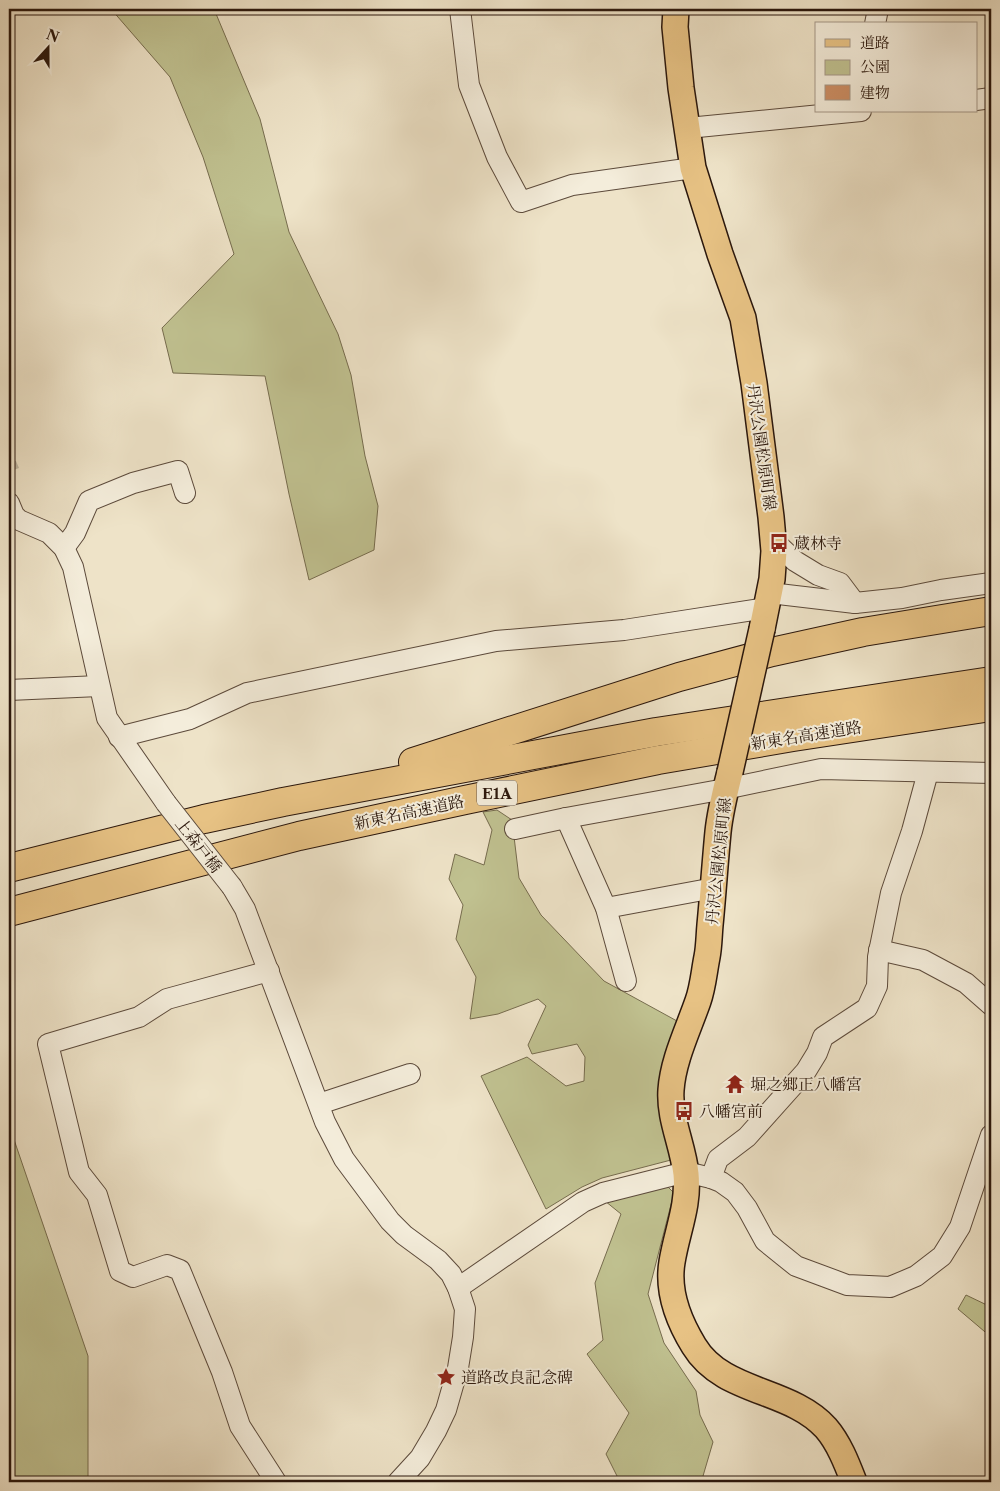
<svg xmlns="http://www.w3.org/2000/svg" width="1000" height="1491" viewBox="0 0 1000 1491" font-family="'Libre Caslon Text','Noto Serif JP',serif">
<style>
.green{fill:#c0c190;stroke:#766c4e}
.shadow{fill:#0003}
.building{fill:#cb8d63;stroke:#2b170c}
.lines{fill:none;stroke-linecap:round;stroke-linejoin:round}
.minor-casing{stroke:#5c4a3b;stroke-width:22}
.major-casing{stroke:#2b170c;stroke-width:28}
.highway-casing{stroke:#2b170c;stroke-width:30}
.minor{stroke:#f4eddb;stroke-width:20}
.major{stroke:#e7c284;stroke-width:25}
.highway{stroke:#e7c284;stroke-width:28}
.minor-bridge-casing{stroke:#5c4a3b;stroke-width:22;stroke-linecap:butt}
.major-bridge-casing{stroke:#2b170c;stroke-width:28;stroke-linecap:butt}
.minor-bridge{stroke:#f4eddb;stroke-width:20}
.major-bridge{stroke:#e7c284;stroke-width:25}
.labels{text-anchor:middle;dominant-baseline:central;stroke-width:4;stroke-linejoin:round;paint-order:stroke}
.shield{fill:#f4eddb;stroke:#67574a;stroke-width:1}
.shield-label{font-size:15px;font-weight:bold;fill:#2b170c}
.street-label{font-size:16px;fill:#2b170c;stroke:#f4eddb}
.poi-label{font-size:16px;fill:#2b170c;stroke:#f4eddb;text-anchor:start}
</style>
<rect width="100%" height="100%" fill="#eee3c8"/>
<filter id="stains"><feTurbulence type="fractalNoise" baseFrequency=".004" numOctaves="4"/><feColorMatrix values="0 0 0 0 .2 0 0 0 0 .09 0 0 0 0 .02 0 0 0 .5 -.17"/></filter>
<radialGradient id="worn" r=".72"><stop offset=".6" stop-color="#630" stop-opacity="0"/><stop offset="1" stop-color="#630" stop-opacity=".3"/></radialGradient>
<g class="green">
<path d="M111,9H214L260,119L289,232L338,334L351,375L365,456L378,506L374,550L309,580L289,494L265,376L173,373L162,328L234,254L203,157L170,77Z"/>
<path d="M497,810L512,820L519,878L541,915L604,981L677,1021L671,1160L602,1178L582,1187L546,1209L481,1076L527,1057L566,1086L584,1081L585,1057L577,1044L532,1054L528,1045L546,1006L538,999L498,1014L470,1019L476,977L456,939L463,905L449,879L455,854L484,865L492,830L483,812Z"/>
<path d="M9,1125L88,1356V1482H9Z"/>
<path d="M666,1185L674,1193L648,1294L664,1343L696,1391L700,1415L713,1442L703,1476L706,1482H620L606,1454L629,1413L587,1354L603,1340L595,1283L621,1214L605,1201Z"/>
<path d="M966,1295L991,1307V1337L958,1309Z"/>
</g>
<path class="shadow" d="M9,449L12,459L16,461L19,468L11,471L9,470Z"/>
<path class="building" d="M11,457L14,466L9,467V458Z"/>
<g class="lines">
<g class="minor-casing">
<g id="minor">
<path d="M460,9L469,85L497,157L521,202L572,185L693,168"/>
<path d="M875,24L878,9"/>
<path d="M976,100L991,98"/>
<path d="M688,128L861,111"/>
<path d="M9,503L14,515L19,520L49,533L64,548L73,567L107,718L166,803"/>
<path d="M774,541L795,561L818,575L840,583L855,603"/>
<path d="M64,548L75,533L89,501L133,483L178,471L185,493"/>
<path d="M770,593L855,603L902,598L941,590L991,583"/>
<path d="M9,690L99,686"/>
<path d="M119,737L190,719L247,693L496,641L624,630L766,608"/>
<path d="M566,818L606,908L626,981"/>
<path d="M515,829L566,818L725,789L821,769L991,773"/>
<path d="M232,887L245,909L325,1122L344,1159L390,1221L404,1235L438,1260L451,1274L458,1288L465,1309L463,1337L458,1368L446,1410L436,1431L420,1458L398,1482"/>
<path d="M606,908L714,888"/>
<path d="M879,950L923,960L966,983L991,1005"/>
<path d="M269,971L167,999L139,1017L48,1044L79,1172L97,1195L120,1271L133,1277L167,1265L180,1270L222,1372L240,1426L276,1482"/>
<path d="M319,1104L410,1074"/>
<path d="M711,1178L718,1159L747,1137L806,1071L817,1053L823,1037L867,1008L877,986L878,957L891,893L912,831L928,772"/>
<path d="M458,1288L583,1202L603,1193L686,1172L711,1178L721,1182L735,1192L747,1208L765,1241L796,1266L847,1285L890,1287L916,1276L942,1256L960,1227L991,1135"/>
</g>
</g>
<g class="major-casing">
<g id="major">
<path d="M676,9L675,27L681,88L693,168L720,254L743,318L754,383L771,517L774,551L772,579L762,629"/>
<path d="M730,772C725,792 720,812 718,832C715,863 713,894 710,925C709,936 709,947 707,957C704,972 703,987 698,1001C688,1030 673,1060 671,1090C669,1119 683,1145 686,1174C689,1206 677,1231 672,1262C667,1292 678,1320 694,1346C723,1394 790,1388 826,1428C839,1443 847,1464 854,1482"/>
</g>
</g>
<g class="highway-casing">
<g id="highway">
<path d="M413,762L679,677L772,652L863,632L991,611"/>
<path d="M9,868L204,819L283,802L656,732L991,681"/>
<path d="M9,912L299,836L465,800L658,760L793,737L991,707"/>
</g>
</g>
<use href="#minor" class="minor"/>
<use href="#major" class="major"/>
<use href="#highway" class="highway"/>
<g class="minor-bridge-casing">
<path id="minor-bridge" d="M166,803L232,887"/>
</g>
<g class="major-bridge-casing">
<path id="major-bridge" d="M730,772L762,629"/>
</g>
<use href="#minor-bridge" class="minor-bridge"/>
<use href="#major-bridge" class="major-bridge"/>
</g>
<defs>
<g id="bus-bare" transform="scale(1.5)"><path d="M-5-6H5V4H4V6H2V4H-2V6H-4V4H-5ZM-3.5-4V0h7V-4ZM-3.5 1.2v1.5H-2V1.2ZM2 1.2v1.5H3.5V1.2Z" fill="#8f2418" stroke="#f4eddb" stroke-width="2.5" paint-order="stroke"/></g>
<g id="temple-bare" transform="scale(1.5)"><path d="M0-6L5-2H3V0L6.5 2.5H4V6H1.5V3h-3V6H-4V2.5H-6.5L-3 0V-2H-5Z" fill="#8f2418" stroke="#f4eddb" stroke-width="2.5" paint-order="stroke"/></g>
<g id="sight-bare" transform="scale(1.5)"><path d="M0-6L1.8-2.2L6-1.7L2.9 1.2L3.7 5.4L0 3.3L-3.7 5.4L-2.9 1.2L-6-1.7L-1.8-2.2Z" fill="#8f2418" stroke="#f4eddb" stroke-width="2.5" paint-order="stroke"/></g>
</defs>
<g fill-rule="evenodd">
<use href="#bus-bare" x="779" y="543"/>
<use href="#temple-bare" x="735" y="1084"/>
<use href="#bus-bare" x="684" y="1111"/>
<use href="#sight-bare" x="446" y="1377"/>
</g>
<g class="labels">
<rect class="shield" x="477" y="780.5" width="40" height="25" rx="4"/>
<g class="shield-label">
<text x="497" y="793">E1A</text>
</g>
<g class="street-label">
<text transform="translate(762 447) rotate(82)">丹沢公園松原町線</text>
<text transform="translate(806 735) rotate(-9)">新東名高速道路</text>
<text transform="translate(409 812) rotate(-12)">新東名高速道路</text>
<text transform="translate(199 845) rotate(52)">上森戸橋</text>
<text transform="translate(718 861) rotate(-84)">丹沢公園松原町線</text>
</g>
<g class="poi-label">
<text x="794" y="543">蔵林寺</text>
<text x="750" y="1084">堀之郷正八幡宮</text>
<text x="699" y="1111">八幡宮前</text>
<text x="461" y="1377">道路改良記念碑</text>
</g>
</g>
<rect width="1000" height="1491" fill="none" stroke="#eee3c8" stroke-width="30"/>
<rect x="10" y="10" width="980" height="1471" fill="none" stroke="#2b170c" stroke-width="2.5"/>
<rect x="15" y="15" width="970" height="1461" fill="none" stroke="#2b170c"/>
<rect x="815" y="22" width="162" height="90" fill="#f4eddb" stroke="#a49788"/>
<rect x="825" y="39" width="25" height="8" fill="#e7c284" stroke="#a49788"/>
<text x="860" y="48" font-size="15" fill="#2b170c">道路</text>
<rect x="825" y="60" width="25" height="15" fill="#c0c190" stroke="#a49788"/>
<text x="860" y="72" font-size="15" fill="#2b170c">公園</text>
<rect x="825" y="85" width="25" height="15" fill="#cb8d63" stroke="#a49788"/>
<text x="860" y="98" font-size="15" fill="#2b170c">建物</text>
<g transform="translate(48 48) rotate(21)" stroke="#f4eddb" stroke-width="4" paint-order="stroke">
<path d="M0-4L9 19L0 12L-9 19Z" fill="#2b170c"/>
<text y="-8" font-size="14" font-weight="bold" text-anchor="middle" fill="#2b170c">N</text>
</g>
<rect width="100%" height="100%" filter="url(#stains)"/>
<rect width="100%" height="100%" fill="url(#worn)"/>
</svg>
